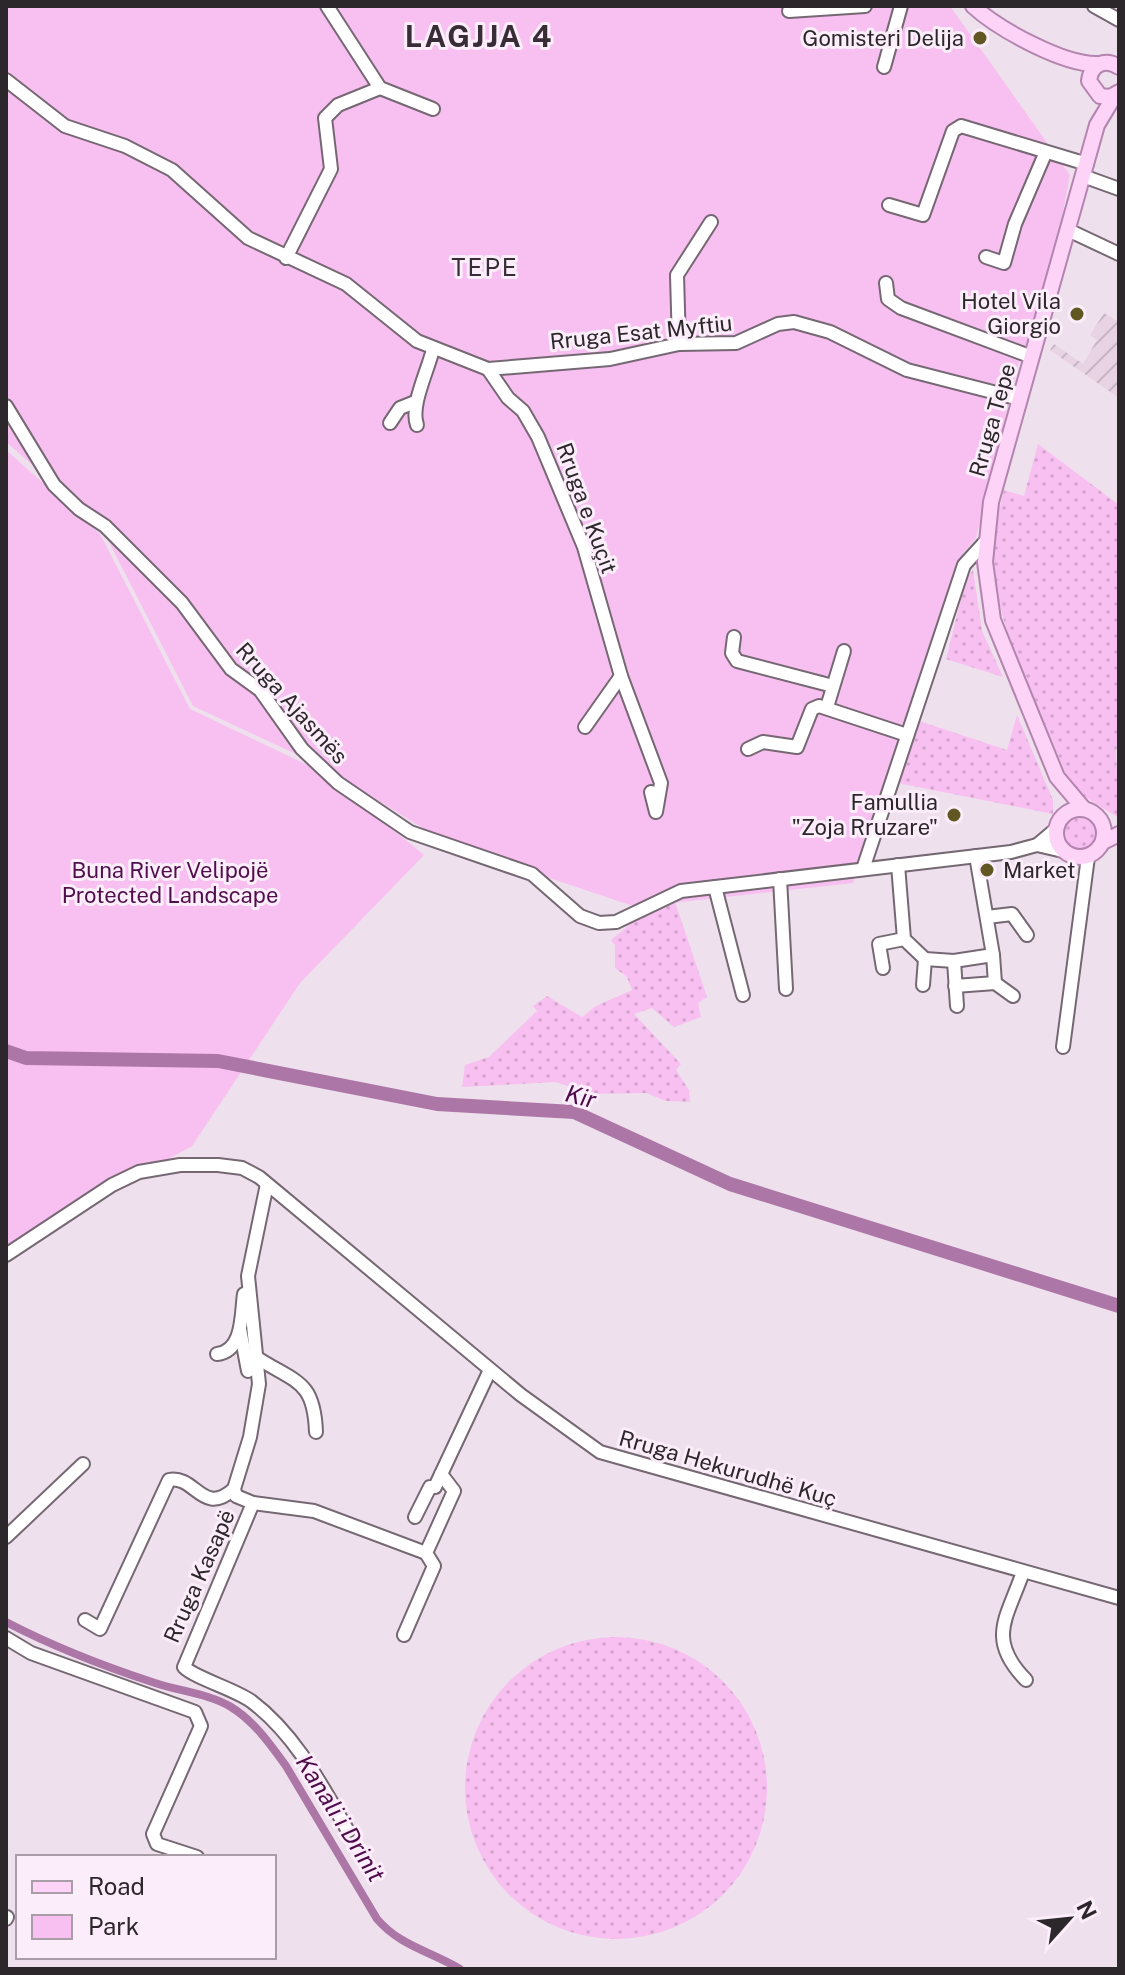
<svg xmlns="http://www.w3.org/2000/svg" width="1125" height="1975" viewBox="0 0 1125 1975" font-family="'Public Sans',sans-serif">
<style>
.industrial{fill:url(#industrial-furrows)}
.grass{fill:url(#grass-dots)}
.park{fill:#f8bff1}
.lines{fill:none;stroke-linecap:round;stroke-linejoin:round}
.canal{stroke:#ac77a6;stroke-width:8}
.river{stroke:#ac77a6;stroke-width:14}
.minor-casing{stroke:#756873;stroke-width:16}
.major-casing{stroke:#b385ae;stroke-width:18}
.minor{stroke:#fff;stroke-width:12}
.major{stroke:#fdd4f8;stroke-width:14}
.poi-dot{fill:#615723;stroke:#fcedfa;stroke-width:3}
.labels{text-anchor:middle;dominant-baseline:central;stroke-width:6;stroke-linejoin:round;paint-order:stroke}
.poi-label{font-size:22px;fill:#2c272b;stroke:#fcedfa;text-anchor:end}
.street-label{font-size:22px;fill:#2c272b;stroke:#fcedfa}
.park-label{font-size:22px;fill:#500e4c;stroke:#fcedfa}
.neighbourhood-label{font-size:24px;letter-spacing:2px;fill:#382d36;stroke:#fcedfa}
.water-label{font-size:24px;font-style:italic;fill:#4d0b4a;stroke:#fcedfa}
.district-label{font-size:30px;font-weight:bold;letter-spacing:2px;fill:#382d36;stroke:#fcedfa}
</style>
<defs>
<pattern id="industrial-furrows" width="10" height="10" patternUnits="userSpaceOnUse" patternTransform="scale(2)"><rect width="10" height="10" fill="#e8d3e5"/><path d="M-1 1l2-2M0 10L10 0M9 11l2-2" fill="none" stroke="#c7b5c5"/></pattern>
<pattern id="grass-dots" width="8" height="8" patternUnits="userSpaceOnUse" patternTransform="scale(2)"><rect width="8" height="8" fill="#f8bff1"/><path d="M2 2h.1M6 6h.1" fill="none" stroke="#d5a4cf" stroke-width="1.8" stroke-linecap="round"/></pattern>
</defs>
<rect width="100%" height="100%" fill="#efe0ed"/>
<path class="industrial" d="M1104,313L1119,322V398L1050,350L1054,344L1083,364L1097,340L1090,335Z"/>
<g class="grass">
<path d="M1038,444L1119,505V735L1116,752L1119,818L1072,789L1007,632L998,598L993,561L995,527L1004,490L1024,496Z"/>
<path d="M973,570L982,631L1003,677L946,659L966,580Z"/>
<path d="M1017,715L1053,800V814L898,783L919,721L1007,750Z"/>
<circle cx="1080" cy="833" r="19"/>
<path d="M674,899L707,997L698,1003L701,1017L674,1027L652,1008L634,1014L681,1064L676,1070L689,1090L690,1102L666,1101L646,1093L590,1094L556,1082L462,1087L465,1065L489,1057L537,1011L533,1006L547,996L582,1017L596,1006L632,990L627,977L615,968V945L611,940L644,913Z"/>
<circle cx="616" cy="1788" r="151"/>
</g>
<g class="park">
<path d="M6,6H950L1070,175L1048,288L1019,362L976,538L962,555L853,883L636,907L448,844L328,769L193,706L108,540L91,515L6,442Z"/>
<path d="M6,450L100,534L190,709L322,772L424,855L300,983L192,1146L6,1248Z"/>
</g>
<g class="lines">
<path class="canal" d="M6,1622C54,1647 103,1666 155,1683C179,1691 210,1694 231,1707C254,1721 271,1745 286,1766L377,1919C400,1946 430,1951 460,1969"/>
<path class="river" d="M6,1051L26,1058L218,1061L437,1104L574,1112L730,1184L1119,1306"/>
<g class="minor-casing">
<g id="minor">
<path d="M327,6L380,88L433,109"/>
<path d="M1094,6L1119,20"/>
<path d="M789,11L865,6"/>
<path d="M884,67L901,6"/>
<path d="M6,80L65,126L125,146L172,170L248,238L346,284L417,341L488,369"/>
<path d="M1083,176L1119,189"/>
<path d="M889,205L923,215L953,131L961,126L1087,164"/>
<path d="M1068,230L1119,254"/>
<path d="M986,257L1004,263L1015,224L1045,154"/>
<path d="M286,258L331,169L325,118L338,105L380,88"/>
<path d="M886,283L888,299L901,308L1032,357"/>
<path d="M679,344L677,275L711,222"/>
<path d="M488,369L610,359L679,344L736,343L778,324L794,322L830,332L907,370L1020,399"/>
<path d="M488,369L508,398L523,411L538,437L584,547L621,676L661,783L656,812L651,792"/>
<path d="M6,406L54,485L79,509L105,526L182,603L231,669L260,690L302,749L338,783L410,832L532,874L580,916L599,923L616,922L681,891L1011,852L1037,845L1063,851"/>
<path d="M390,423L400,408L415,402"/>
<path d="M417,425C410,405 428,371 433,349"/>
<path d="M734,637L732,653L737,661L833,686"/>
<path d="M827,707L844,651"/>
<path d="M585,727L621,676"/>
<path d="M748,749L763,742L797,747L812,709L819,706L907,735"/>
<path d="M1037,845L1056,829"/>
<path d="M898,865L904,939L925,959L954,961L993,955L976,856"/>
<path d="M863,869L964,565L985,542"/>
<path d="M780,879L786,989"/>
<path d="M715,887L743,995"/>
<path d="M987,917L1012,914L1027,935"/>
<path d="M954,961L957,1006"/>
<path d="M883,968L879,944L904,939"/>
<path d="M995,983L1013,996"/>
<path d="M923,985L925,959"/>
<path d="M955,986L995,983L993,955"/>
<path d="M1063,1047L1088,857"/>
<path d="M267,1184L248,1276L259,1384L250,1437L234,1489L236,1496L253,1503L314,1511L426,1553"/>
<path d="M6,1255L112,1185L139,1172L180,1165H218L242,1168L259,1177L521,1395L600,1452L1119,1598"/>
<path d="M240,1329L248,1371"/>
<path d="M217,1354C244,1351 241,1313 244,1294"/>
<path d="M259,1359C297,1383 314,1381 316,1432"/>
<path d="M253,1503L184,1667C195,1678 234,1689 251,1701C295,1734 321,1784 348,1831"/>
<path d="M415,1517L430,1487H435L490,1370"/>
<path d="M6,1537L83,1464"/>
<path d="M1023,1572C1007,1618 986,1639 1026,1680"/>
<path d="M85,1620L100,1629L169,1480C196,1475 202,1517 234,1489"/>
<path d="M404,1635L434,1566L426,1553L454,1491L441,1474"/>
<path d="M6,1638L31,1653L195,1712L201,1726L153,1834L157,1844L197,1857"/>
<path d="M6,1919L7,1917"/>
</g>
</g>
<g class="major-casing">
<g id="major">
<path d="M973,6C998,29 1065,66 1099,64"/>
<path d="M1119,92L1110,97L1100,96L1089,81C1091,64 1105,58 1119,67"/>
<circle cx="1080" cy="833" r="24"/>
<path d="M1084,809L1057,777L993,620L985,562L991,502L1097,125L1115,95"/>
<path d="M1103,842L1119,834"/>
</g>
</g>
<use href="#minor" class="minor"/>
<use href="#major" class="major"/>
</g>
<g class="poi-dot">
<circle cx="980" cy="38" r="8"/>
<circle cx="1077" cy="314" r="8"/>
<circle cx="954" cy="815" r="8"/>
<circle cx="987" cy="870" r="8"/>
</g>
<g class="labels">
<g class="poi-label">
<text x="964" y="38">Gomisteri Delija</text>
<text x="1061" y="301">Hotel Vila<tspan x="1061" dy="25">Giorgio</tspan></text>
<text x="938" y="802">Famullia<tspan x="938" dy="25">"Zoja Rruzare"</tspan></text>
<text x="1003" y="870" text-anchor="start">Market</text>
</g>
<g class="street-label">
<text transform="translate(641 332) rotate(-6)">Rruga Esat Myftiu</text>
<text transform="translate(992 420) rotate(-74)">Rruga Tepe</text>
<text transform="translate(587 508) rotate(70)">Rruga e Kuçit</text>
<text transform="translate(292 703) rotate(48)">Rruga Ajasmës</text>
<text transform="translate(728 1468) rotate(16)">Rruga Hekurudhë Kuç</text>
<text transform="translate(199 1576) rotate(-66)">Rruga Kasapë</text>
</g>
<g class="park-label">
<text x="170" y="870">Buna River Velipojë<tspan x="170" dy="25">Protected Landscape</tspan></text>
</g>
<g class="neighbourhood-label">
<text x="485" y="267">TEPE</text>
</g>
<g class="water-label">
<text transform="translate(581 1096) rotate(15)">Kir</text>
<text transform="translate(341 1818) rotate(58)">Kanali i Drinit</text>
</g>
<g class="district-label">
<text x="479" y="36">LAGJJA 4</text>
</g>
</g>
<rect width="1125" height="1975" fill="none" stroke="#2c272b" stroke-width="16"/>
<rect x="16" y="1855" width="260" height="104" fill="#fcedfa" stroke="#a99ea7" stroke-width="2"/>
<rect x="32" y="1881" width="40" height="12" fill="#fdd4f8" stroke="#a99ea7" stroke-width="2"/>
<text x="88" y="1895" font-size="24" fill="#2c272b">Road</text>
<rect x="32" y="1915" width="40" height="24" fill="#f8bff1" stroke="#a99ea7" stroke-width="2"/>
<text x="88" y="1935" font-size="24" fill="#2c272b">Park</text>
<g transform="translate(1069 1919) rotate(63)" stroke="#fcedfa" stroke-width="6" paint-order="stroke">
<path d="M0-6L14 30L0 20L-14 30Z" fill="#2c272b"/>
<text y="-12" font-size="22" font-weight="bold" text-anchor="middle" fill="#2c272b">N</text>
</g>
</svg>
